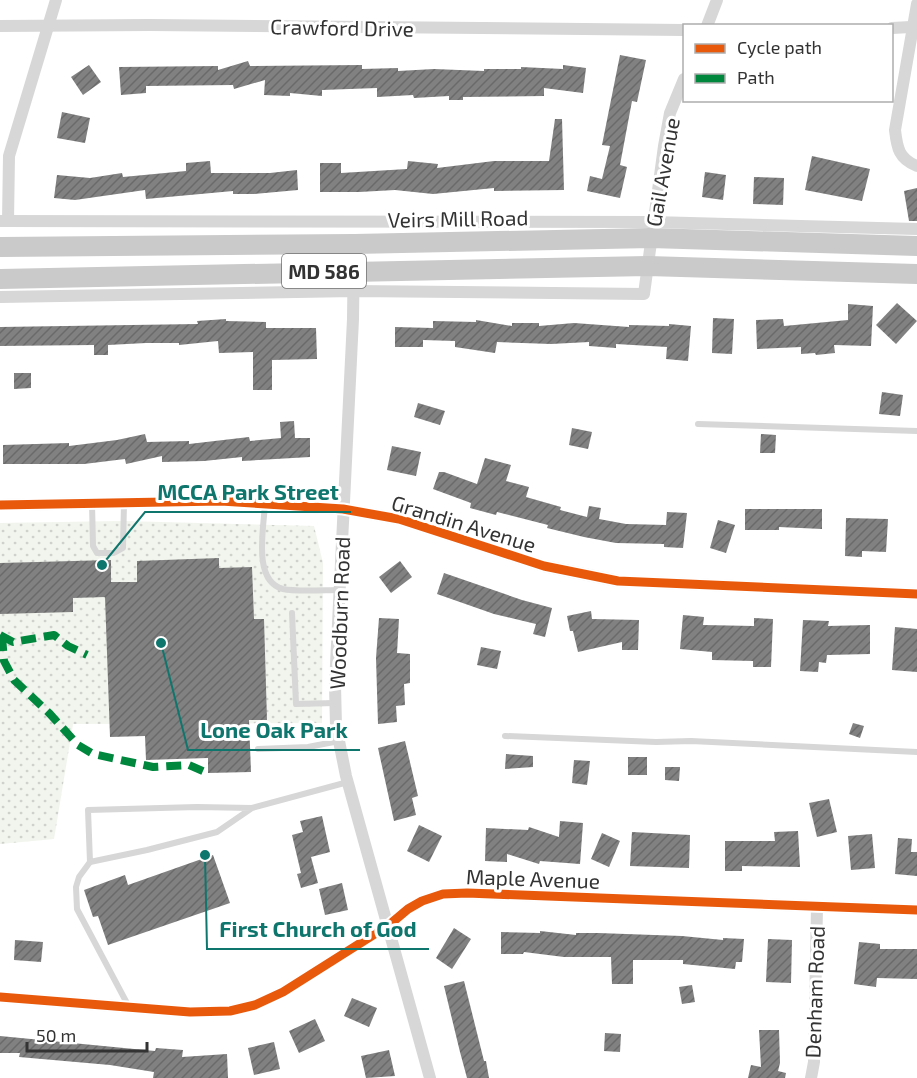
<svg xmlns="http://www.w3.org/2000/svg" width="917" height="1078" viewBox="0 0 917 1078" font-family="'Exo 2',sans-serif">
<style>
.park{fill:url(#park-dots)}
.building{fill:url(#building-hatch)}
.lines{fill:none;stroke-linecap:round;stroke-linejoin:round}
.service{stroke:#d7d7d7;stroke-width:6}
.minor{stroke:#d7d7d7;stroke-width:12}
.primary{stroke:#cacaca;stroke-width:20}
.quiet{stroke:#00873e;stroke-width:8;stroke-dasharray:15 8;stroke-linecap:butt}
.cycleway-casing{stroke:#fff;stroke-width:13}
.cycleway{stroke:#e8590c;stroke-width:9}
.labels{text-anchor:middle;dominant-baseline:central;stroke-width:6;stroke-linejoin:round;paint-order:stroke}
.shield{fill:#fff;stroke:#707070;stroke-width:1.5}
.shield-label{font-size:20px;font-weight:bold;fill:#333}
.street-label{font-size:21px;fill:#333;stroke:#fff}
.leader{fill:none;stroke:#0f766e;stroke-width:2}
.callout-dot{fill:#0f766e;stroke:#fff;stroke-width:2}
.callout-label{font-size:22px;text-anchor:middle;font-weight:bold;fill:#0f766e;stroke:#fff;stroke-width:6;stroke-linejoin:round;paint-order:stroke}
</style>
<defs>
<pattern id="park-dots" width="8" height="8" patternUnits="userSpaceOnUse" patternTransform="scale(1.5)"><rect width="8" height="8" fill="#f1f5ed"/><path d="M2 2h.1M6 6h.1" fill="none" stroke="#cfd2cc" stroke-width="1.8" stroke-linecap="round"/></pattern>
<pattern id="building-hatch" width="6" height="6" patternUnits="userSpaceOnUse" patternTransform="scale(1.5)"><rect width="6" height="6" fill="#818181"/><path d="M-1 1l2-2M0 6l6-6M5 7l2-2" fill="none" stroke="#6a6a6a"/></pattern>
</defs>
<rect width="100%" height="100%" fill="#fff"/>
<path class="park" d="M122,521L314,526L323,563L322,723L73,724L54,839L0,844V523Z"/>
<g class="building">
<path d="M620,55L646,60L637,102L632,101L620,165L627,167L620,198L587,191L590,176L602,179L610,146L602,145Z"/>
<path d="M248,61L250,66L362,65V69L398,68V71L434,69L484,71V69H521V67L563,69V65L586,68L583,93L544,88V96L463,97V100H449V96L414,98L413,95L377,97V88L322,90V96L290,93V96L264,95L265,80L234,89L233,85L146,86V93L121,95L119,67L218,66V70Z"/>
<path d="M89,65L101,82L83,95L71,77Z"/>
<path d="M62,112L90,118L85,143L57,138Z"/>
<path d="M555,119H562L564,190L494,191V188L433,194L395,190L359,192H320V163H341V173L407,169L408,161L438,164L437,168L494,161H549Z"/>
<path d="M812,156L870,169L862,201L805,190Z"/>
<path d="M210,161L211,173H270L297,170L298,190L254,194H233V191L146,199L145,190L75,200L54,198L57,175L90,178L122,173L123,177L186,171V163Z"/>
<path d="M705,172L726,175L723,200L702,197Z"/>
<path d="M754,177L784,178L783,205L753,204Z"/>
<path d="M917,188V221H909L904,191Z"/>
<path d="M897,303L917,321L896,344L876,325Z"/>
<path d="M848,304L873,306L871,346L834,345L835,353L816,355L815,353L801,354V347L757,349L756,320L783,319L784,326L848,320Z"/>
<path d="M713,318L734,319L732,354L712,353Z"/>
<path d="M226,319V321L266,322V328H316L317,359L272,360V390H253V352L219,353L218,341L179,345V343H146L108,345V355H94V345L0,346V327L198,324L197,321Z"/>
<path d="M476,320L512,326V323H539V326L574,323L629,327V325L669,326V324L691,326L688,361L666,359L667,347L616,344V348L589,346V342L551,344L497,342L495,353L455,347V341L423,340V347H395V327L433,328V321L476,322Z"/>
<path d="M14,373H31V388L14,389Z"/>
<path d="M882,392L903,395L900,416L879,414Z"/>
<path d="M418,403L445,411L440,425L414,417Z"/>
<path d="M294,421L295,438H310V457L242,461V457L204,461L162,462V456L126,464L125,459L84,464H3V445L69,443V446L117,440L145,434L147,442L189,441V444L249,437L250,441L281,438L280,422Z"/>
<path d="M572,428L592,432L588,449L569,445Z"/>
<path d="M761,434L776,435L775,453H760Z"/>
<path d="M392,446L421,452L416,476L387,470Z"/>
<path d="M485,458L511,465L506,481L529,487L526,497L561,507L560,510L587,517L589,506L601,508L599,519L626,524L666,525L667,512L687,513L683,548L664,547V544L616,543L584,537L547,528L548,525L497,512L496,515L470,508L471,503L433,489L439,472H444L477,484Z"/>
<path d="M745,509H822V529L779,527V530H745Z"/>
<path d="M846,518L888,519L886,552L862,551V557L845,556Z"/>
<path d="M718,520L735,525L726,553L710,548Z"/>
<path d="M219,558V568L252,567L254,619H264L267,720H249L251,772L208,773V758L146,760L145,736L110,737L105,597L73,598V612L0,614V563L111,560V582H137V561Z"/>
<path d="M400,561L412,577L391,593L379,577Z"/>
<path d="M444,573L522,600L552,608L545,637L533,634L536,624L494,614L437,594Z"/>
<path d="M591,611L592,619L639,620L638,650H622V642L578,652L573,631H570L567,616Z"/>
<path d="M683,615L704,617L703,625L754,626V618L773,619L771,667H753V661L712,660V652L680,649Z"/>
<path d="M379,618L399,619L397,653L410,654V683L404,684L405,705L396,706L397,722L378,724L376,658Z"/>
<path d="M803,620L829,621L828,626L870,625V654L827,655L826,663L819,662L818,672L800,671Z"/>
<path d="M895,627L917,629V672L892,670Z"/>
<path d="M481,647L501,651L497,669L477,665Z"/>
<path d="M853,723L864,726L860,738L849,734Z"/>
<path d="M405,741L418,796L412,798L416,815L394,821L378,748Z"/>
<path d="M506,754L533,756V767L505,769Z"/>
<rect x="628" y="757" width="19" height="18"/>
<path d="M574,760L590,761L587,785L572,783Z"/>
<path d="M665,767H680L679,781L665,780Z"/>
<path d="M829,799L837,832L817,837L809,803Z"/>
<path d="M322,816L330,852L311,857L318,883L301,888L297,874L301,873L292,835L303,832L300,821Z"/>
<path d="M560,821L583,823L580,864L540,861L539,864L507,854V862L485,861L486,828L528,830L529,827L559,837Z"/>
<path d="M419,825L442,836L429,862L407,851Z"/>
<path d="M798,831L800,867L742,866V871H725V841H775L774,832Z"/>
<path d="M632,832L690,835L689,868L630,866Z"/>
<path d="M602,833L620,841L609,867L591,859Z"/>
<path d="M872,834L875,868L851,870L848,836Z"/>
<path d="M898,838L912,839L911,852H917V876L895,874Z"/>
<path d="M213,855L230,903L108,945L98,916L93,917L84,890L125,875L128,885Z"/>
<path d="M342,883L348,910L325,915L319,889Z"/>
<path d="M454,928L471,939L452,969L436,958Z"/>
<path d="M540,931L576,935V933H598L682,936L723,940V938L744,939L742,962H736L735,969L683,964V960H633V984H612L611,957H564L524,952L523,954H501V932L540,933Z"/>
<path d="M768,939L792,940L791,983L766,982Z"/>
<path d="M15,940L43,942L41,962L14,960Z"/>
<path d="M859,942L880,944V949H917V979L877,978L876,987L854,984Z"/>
<path d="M464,981L484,1061H486L489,1078H467L460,1052L444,986Z"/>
<path d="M692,985L695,1002L682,1004L679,987Z"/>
<path d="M352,998L377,1008L369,1027L344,1016Z"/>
<path d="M315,1019L325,1041L299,1053L289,1031Z"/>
<path d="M759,1030H779L780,1063L778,1071L786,1073L785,1078H748L751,1065L761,1067Z"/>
<path d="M605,1033L621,1034L620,1052L604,1051Z"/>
<path d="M0,1036L155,1051L156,1048L183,1050L182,1057L227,1054L228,1078H153L154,1072L110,1065L19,1057L20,1053H0Z"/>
<path d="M274,1042L280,1069L254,1075L248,1048Z"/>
<path d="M389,1050L395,1076L366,1078L361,1056Z"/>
</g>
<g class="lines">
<g class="service">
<path d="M698,424L917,431"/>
<path d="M92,504L93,546L97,553H114L123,548L124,503"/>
<path d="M265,504C264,527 252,581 283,589C296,592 325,590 339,590"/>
<path d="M292,613L296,704L335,703"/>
<path d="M505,736L656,742L691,741L917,752"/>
<path d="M258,749L308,747L339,741"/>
<path d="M252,808L217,832L147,850L90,862L88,810L197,807L252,808L348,782"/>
<path d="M90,862L79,877L76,887L77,909L129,1007"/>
</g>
<g class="minor">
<path d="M917,4L895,130C897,148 899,159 917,166"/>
<path d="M0,26L150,25L684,30"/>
<path d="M707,26L717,0"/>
<path d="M892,28L911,27"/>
<path d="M0,221L653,222L917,229"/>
<path d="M8,221L9,156L56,0"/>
<path d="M354,244L353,319L335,685L336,726L346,776L430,1078"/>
<path d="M0,297L354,291L644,294L664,146L670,113L684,79"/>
<path d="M0,505L221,501L343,509L399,519L544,566L618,581L917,594"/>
<path d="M0,997L190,1012L230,1011L255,1005L283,992L389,925L408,909L422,901L443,894L467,893L917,910"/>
<path d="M811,1078L814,1062L817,907"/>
</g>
<g class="primary">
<path d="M0,247L354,244L651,238L917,246"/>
<path d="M0,279L648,266L917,274"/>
</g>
<g class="quiet">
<path d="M0,635L13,642L54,635L68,646L87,655"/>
<path d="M2,636L4,661L14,680L50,714L78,745L93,754L153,767L189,765L205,772"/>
</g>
<g class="cycleway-casing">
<g id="cycleway">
<path d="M0,505L221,501L343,509L399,519L544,566L618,581L917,594"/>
<path d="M0,997L190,1012L230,1011L255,1005L283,992L389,925L408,909L422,901L443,894L467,893L917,910"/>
</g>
</g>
<use href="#cycleway" class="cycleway"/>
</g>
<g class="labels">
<rect class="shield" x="282" y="254" width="84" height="34" rx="4.5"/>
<g class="shield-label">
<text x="324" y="271">MD 586</text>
</g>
<g class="street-label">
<text transform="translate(342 27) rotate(1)">Crawford Drive</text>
<text transform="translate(662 172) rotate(-80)">Gail Avenue</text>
<text transform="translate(458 218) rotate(-1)">Veirs Mill Road</text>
<text transform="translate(464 523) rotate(17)">Grandin Avenue</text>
<text transform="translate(339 613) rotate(-88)">Woodburn Road</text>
<text transform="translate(533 878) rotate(2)">Maple Avenue</text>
<text transform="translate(814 992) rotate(-88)">Denham Road</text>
</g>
</g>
<path class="leader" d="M102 565L145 512H351M161 643L188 750H360M205 855L207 949H429"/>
<g class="callout-dot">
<circle cx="102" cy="565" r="6"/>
<circle cx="161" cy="643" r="6"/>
<circle cx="205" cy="855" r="6"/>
</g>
<g class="callout-label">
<text x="248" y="500">MCCA Park Street</text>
<text x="274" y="738">Lone Oak Park</text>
<text x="318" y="937">First Church of God</text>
</g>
<rect x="683" y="24" width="210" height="78" fill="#ffffff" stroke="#adadad" stroke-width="1.5"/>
<rect x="695" y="44" width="30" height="9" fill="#e8590c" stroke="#adadad" stroke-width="1.5"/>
<text x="737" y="54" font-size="18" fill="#333333">Cycle path</text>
<rect x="695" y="74" width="30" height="9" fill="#00873e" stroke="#adadad" stroke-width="1.5"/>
<text x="737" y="84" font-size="18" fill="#333333">Path</text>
<path d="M27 1042v9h120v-9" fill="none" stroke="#333333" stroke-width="3"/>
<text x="36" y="1042" font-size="18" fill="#333333" stroke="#ffffff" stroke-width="4.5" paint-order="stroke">50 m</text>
</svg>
